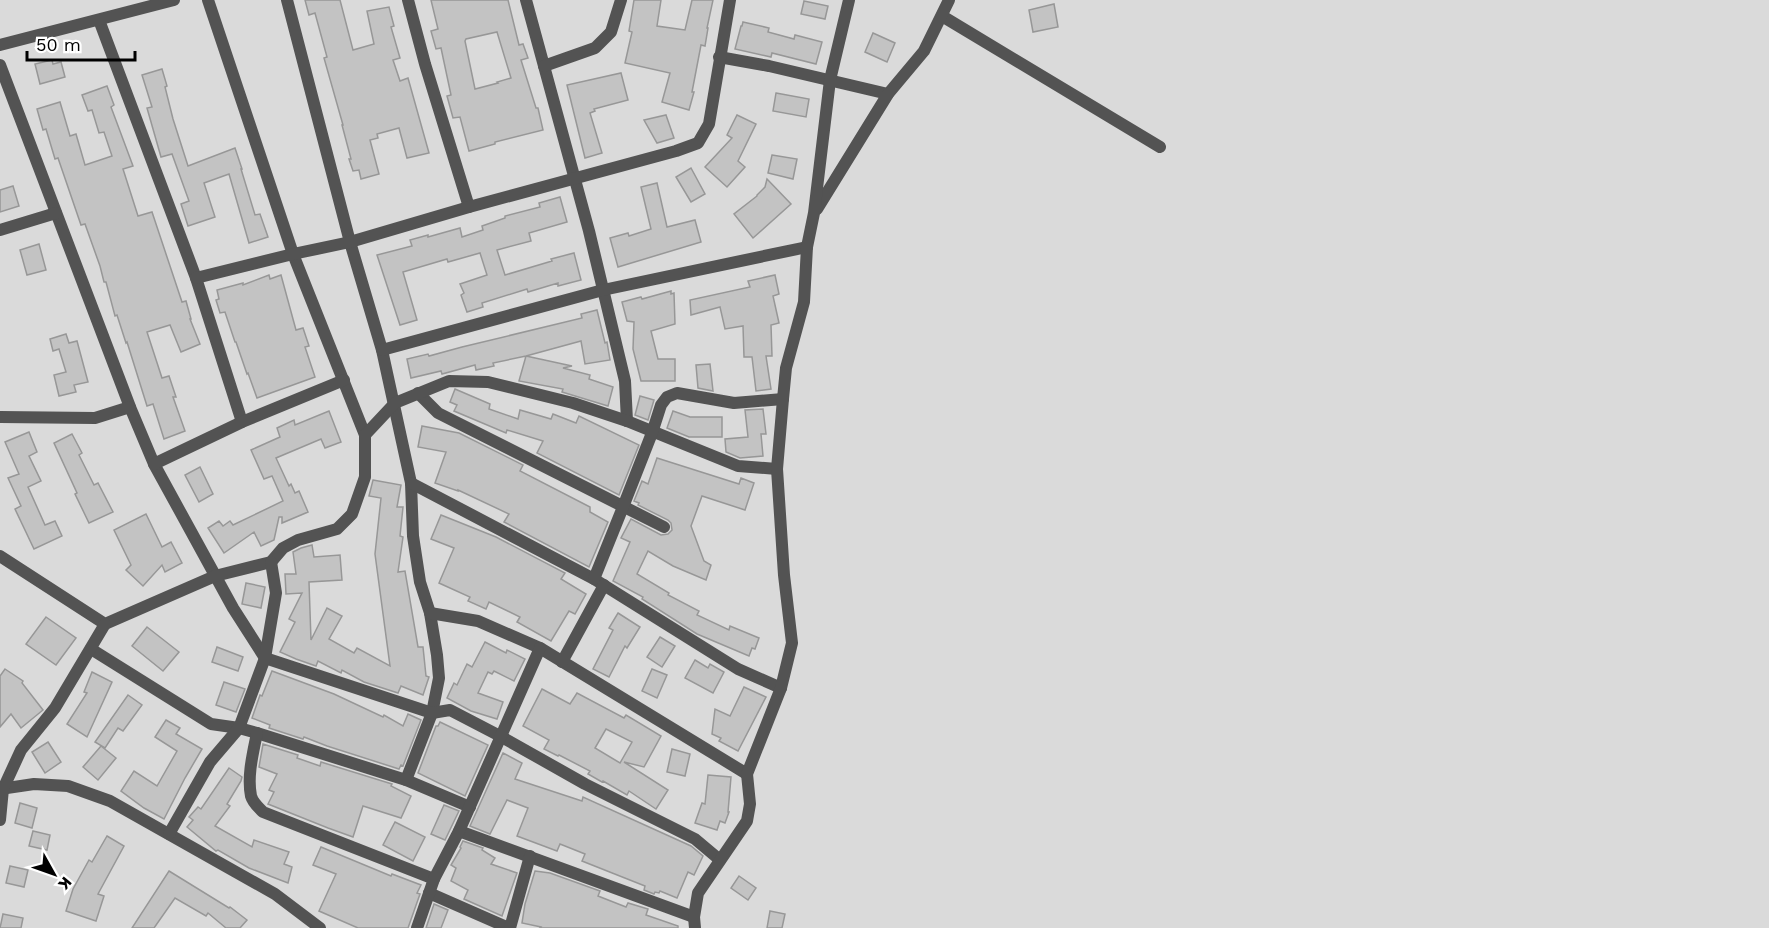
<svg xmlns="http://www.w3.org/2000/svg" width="1769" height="928" viewBox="0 0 1769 928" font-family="'Work Sans',sans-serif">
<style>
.green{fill:#dadada}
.building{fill:#c3c3c3;stroke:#979797;stroke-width:1.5;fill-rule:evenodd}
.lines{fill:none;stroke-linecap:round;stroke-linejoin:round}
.minor{stroke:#535353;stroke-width:12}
.tertiary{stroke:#535353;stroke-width:12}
</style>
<rect width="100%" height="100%" fill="#fff"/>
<rect class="green" x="0" y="0" width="1769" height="928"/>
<g class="building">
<path d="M305,0H340L353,50L374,44L367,11L389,7L394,26L391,27L400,58L393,60L400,81L408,78L429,153L407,158L399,128L377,134L378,138L370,140L379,174L361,179L359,170L353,171L349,159H351L342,125H343L324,58L327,57L315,13L309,15Z"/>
<path d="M431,0H508L519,45L523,44L528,58L521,60L536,108H538L543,130L495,142V144L469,151L460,117L453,118L447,96L451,95L441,48L436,49L431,31L438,29ZM497,32L511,78L497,82L498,83L475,89L465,41L466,39Z"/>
<path d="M634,0H661L657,26L685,30L692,0H713L707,28H708L705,46L701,45L692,92H694L689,110L662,102L670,73L625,63L632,32L629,31Z"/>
<path d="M804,1L828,6L825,19L801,14Z"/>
<path d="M1054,4L1058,27L1033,32L1029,10Z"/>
<path d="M743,22L769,28L768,32L794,39L795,35L822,42L816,64L772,53L771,57L735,49L741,26H742Z"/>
<path d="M873,33L895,43L887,62L865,52Z"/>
<path d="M52,60L53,64L61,62L65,77L40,84L35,64Z"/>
<path d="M162,69L167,86L165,87L173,119L188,166L235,148L242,169H241L255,215L260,214L268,237L249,243L229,174L204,183L215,217L188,226L181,204L189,201L172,154L161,157L147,108L152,107L142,75Z"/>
<path d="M621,73L628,100L594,109L595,111L590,113L602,153L585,158L567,85Z"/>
<path d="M107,86L114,105L111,107L133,166L123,169L138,216L152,212L182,302L186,301L191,319H190L200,344L181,352L170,325L147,332L162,378L169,376L176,397H173L185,431L164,439L153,404L147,406L127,342L126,343L117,315L115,316L106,282H104L100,266L85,224L81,225L58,158L55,159L46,129L43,130L37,109L60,102L70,136L76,134L85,165L112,156L104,132L99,133L92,110L88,111L82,95Z"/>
<path d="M776,93L809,99L806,117L773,111Z"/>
<path d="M666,115L674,138L657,143L644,120Z"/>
<path d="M737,115L756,124L738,161L745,167L727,187L705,167L732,138L727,135Z"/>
<path d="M772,155L797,159L793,179L768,173Z"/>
<path d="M691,168L705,194L691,202L676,177Z"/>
<path d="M767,179L791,204L753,238L734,214L757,196V195L765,187Z"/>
<path d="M657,183L667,227L695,220L701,242L618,267L610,238L628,233L629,236L651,229L641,187Z"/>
<path d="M13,186L19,206L0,212V190Z"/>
<path d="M560,197L567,222L529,233L531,241L497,250L505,275L552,261L551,259L574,253L581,280L558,286V283L528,292L527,289L482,303L483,307L467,312L461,295L464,293L460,284L487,275L480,253L448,262L447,259L403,272L417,320L400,325L377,255L412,246L410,240L428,235V237L460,228L462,237L483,230L482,226L505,218V216L540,207L539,203Z"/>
<path d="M39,244L46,270L27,275L20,250Z"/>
<path d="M269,275L270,279L281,275L296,330L303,328L309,346L305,347L315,377L257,398L248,373L247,374L236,342H235L225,312L220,313L216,300L219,299L217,290L243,283V285Z"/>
<path d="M775,275L779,294L773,296L779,323L771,325L772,356H766L771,389L756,391L752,357H744L743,326L725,329L720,307L691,315L690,300L750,287L748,281Z"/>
<path d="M671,291V294L674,293L675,324L651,331L658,359H675V381H641L633,349L634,322L627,321L622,302L641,297L642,299Z"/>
<path d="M597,310L605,343L607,342L610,360L585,364L581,341L526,356L572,366L563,368L590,375L589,379L613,387L608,406L562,392L563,389L519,381L526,356L493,363L494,366L476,370L475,365L442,374L441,371L411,378L407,359L428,354L429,356L462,347L582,318L581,314Z"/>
<path d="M66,334L69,343L77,341L88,382L74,385L76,392L59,396L54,375L66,372L59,349L53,351L50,339Z"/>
<path d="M710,364L713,391L698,388L696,365Z"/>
<path d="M455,389L490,404L489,409L518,419L520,410L551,419L553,414L576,423L579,416L639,445L619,495L537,453L543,441L507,430L506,433L454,411L457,405L450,402Z"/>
<path d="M640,396L654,400L648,420L635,415Z"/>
<path d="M763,409L766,434H761L763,456L740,458L726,452L725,439L748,437L745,410Z"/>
<path d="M329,411L341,442L325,448L321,439L276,458L289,486L291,484L295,493L299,491L308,512L282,523V517H279L274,540L261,546L254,532L224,553L208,528L219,521L223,526L230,521L233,525L283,501L272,476L264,479L251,450L280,437L277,428L294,420L295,425Z"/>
<path d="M673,411L690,417H722V437H689L667,428Z"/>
<path d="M422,426L459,433L523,465L520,471L590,507V512L608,522L589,567L504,522L509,514L458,490V491L435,483L446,452L418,447Z"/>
<path d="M29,432L37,452L29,456L41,481L28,487L45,525L55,521L62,536L34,549L15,509L21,506L8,478L19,474L5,442Z"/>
<path d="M72,434L82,453L79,455L94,485L98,483L113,512L89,523L75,494L77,493L54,443Z"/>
<path d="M657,458L739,484L741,478L754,483L745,510L702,496L691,526L704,561L711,565L706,580L673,566L648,551L637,574L669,593L668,595L699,611L697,615L729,630L730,626L759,638L755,649L752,648L749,656L697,634L642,599L643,597L613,581L630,542L621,538L631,519L661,535L668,534L672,530L671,523L668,520L638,505L639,503L634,501L642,481L648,484Z"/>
<path d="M200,467L213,494L199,502L185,475Z"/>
<path d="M373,480L401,485L397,507H403L400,536L403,537L398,572L405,571L418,647H423L426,676L429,677L423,695L401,686L398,693L364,682L342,670L341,673L318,661L316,666L296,659L280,652L295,622L289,619L302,593L286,594L285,574H296L293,552L301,548L312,545L314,557L340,555L342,580L309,582L311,640L327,608L342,616L329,639L354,653L357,648L390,666L375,554L381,498L369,496Z"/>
<path d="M146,514L162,547L171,542L182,563L165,572L162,565L143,586L126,570L131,565L114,530Z"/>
<path d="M441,515L496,537L565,573L561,579L586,594L575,614L569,611L551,641L517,622L520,617L489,602L486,609L468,601L470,597L439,583L454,548L431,539Z"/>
<path d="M246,583L265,587L261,608L242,604Z"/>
<path d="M618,613L640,627L627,648L625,646L609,677L593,669L613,630L609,628Z"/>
<path d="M46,617L76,638L56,665L26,644Z"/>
<path d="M147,627L179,652L163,671L132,646Z"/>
<path d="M660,637L675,646L662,667L647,657Z"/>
<path d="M485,642L506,653L507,650L525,659L514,681L494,671L492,674L488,672L478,693L503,702L497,719L471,711L447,698L454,683L457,685L467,664L472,667Z"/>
<path d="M217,647L243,657L238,671L212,662Z"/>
<path d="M695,660L708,668L710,664L724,672L713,693L685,678Z"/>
<path d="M5,669L23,681L22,683L43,710L21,728L11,714L0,727V676Z"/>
<path d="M652,669L667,675L657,698L642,691Z"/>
<path d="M272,671L334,694L383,717L384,715L403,726L408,714L421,720L403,766L401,765L399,769L327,746L304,737L303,739L269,728L270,725L252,718L260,695L262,696Z"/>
<path d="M92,672L112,682L87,737L67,724L87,693L84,692Z"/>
<path d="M224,682L245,689L236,712L216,705Z"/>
<path d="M744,687L766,697L738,751L719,741L721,738L712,734L715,709L730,716Z"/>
<path d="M542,689L570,704L577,693L624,718L626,715L661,736L644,767L624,762L668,790L656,809L629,791L627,795L603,781L602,782L588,774L590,771L559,755L558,756L544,749L549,740L523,726ZM606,729L632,742L620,763L595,748Z"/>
<path d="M128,695L142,705L123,731L118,728L105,748L95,742Z"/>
<path d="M166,720L180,728L176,734L202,749L185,778L164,819L144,808L121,791L134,771L157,786L177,751L155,737Z"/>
<path d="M440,722L488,745L465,796L418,773L436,726H438Z"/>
<path d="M48,742L61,762L45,773L32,752Z"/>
<path d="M263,744L298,755L297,758L320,766L321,762L392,784L391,786L411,796L401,818L363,806L353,837L328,828L268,804L274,792L269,790L277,774L259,767Z"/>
<path d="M101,746L116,758L98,780L83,767Z"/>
<path d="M672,749L690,754L685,776L667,772Z"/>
<path d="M503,753L522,763L515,779L582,801L583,797L691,846L703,856L694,875L688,872L677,898L660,891L659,893L655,892L654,894L644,890L645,886L582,861L585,854L560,844L557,851L517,836L528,808L507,800L490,834L470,826Z"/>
<path d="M229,768L242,777L241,781L227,804L230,806L215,826L252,847L254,840L289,852L284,864L292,867L288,883L249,868L218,850L216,851L187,827L193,820L189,817L198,807L201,809Z"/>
<path d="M708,775L731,777L728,812H729L725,823L720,821L717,830L695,823L702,803L705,804Z"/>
<path d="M20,803L37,808L32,828L15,823Z"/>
<path d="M444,805L459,811L445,840L431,834Z"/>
<path d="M395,822L425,837L413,861L383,845Z"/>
<path d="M33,831L50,835L47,850L29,846Z"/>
<path d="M107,836L124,846L98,894L104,896L96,921L66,911L73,889L89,860L92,862Z"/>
<path d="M463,841L483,848L482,850L495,858L491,864L517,873L502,916L464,899L468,890L451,881L456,868L451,865L461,848L460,847Z"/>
<path d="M321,847L391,876L392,874L421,885L417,893L420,894L408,928H358L319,911L336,874L313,865Z"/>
<path d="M10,866L28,870L24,887L6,883Z"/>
<path d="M169,871L229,908L230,907L247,920L240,928H226L208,913L206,916L175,898L154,928H132Z"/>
<path d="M535,871L550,873L600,891L598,896L626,907L628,903L648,909L646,915L678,926V928H540L541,927L522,923L525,904Z"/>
<path d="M739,876L756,888L748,900L731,888Z"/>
<path d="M434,904L448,910L441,928H426Z"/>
<path d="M770,911L785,914L782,928H767Z"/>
<path d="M3,914L23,918L21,928H0Z"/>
</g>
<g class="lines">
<g class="minor">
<path d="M208,0L293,254L365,435"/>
<path d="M287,0L350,242L382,350L411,483L413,536L420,582L430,613L437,655L439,678L432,713L406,780"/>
<path d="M408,0L425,64L469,207"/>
<path d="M526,0L589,231L625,381L627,421"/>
<path d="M942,16L1160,147"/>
<path d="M99,20L196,278L242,422"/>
<path d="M719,57L769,66L888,94"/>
<path d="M0,65L130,407L154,464L233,608L265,658L432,713L450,710L500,736L585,784L695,839L720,860"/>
<path d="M544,66L595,48L611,32L621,0"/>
<path d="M817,209L888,94L924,51L949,0"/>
<path d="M0,230L56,213"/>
<path d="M196,278L293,254L350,242L469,207L676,151L698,143L709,124L730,0"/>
<path d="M382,350L603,290L807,247"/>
<path d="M418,393L438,413L664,527"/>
<path d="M0,417L95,418L130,407"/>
<path d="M154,464L242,422L344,380"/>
<path d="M411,483L594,579L738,669L781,688"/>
<path d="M0,556L105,624L215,576L271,562L283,548L298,540L337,529L352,514L365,477V435L395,403L449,381L488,382L573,403L627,421L738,466L777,469"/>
<path d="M594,579L623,507L652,433L661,405L667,397L677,393L734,403L783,399"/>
<path d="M430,613L478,621L540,648L747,774"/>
<path d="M91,649L211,724L239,728L257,733L406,780L470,807"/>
<path d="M562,662L604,585"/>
<path d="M257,733C253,753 247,776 251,796C253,803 258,807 263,812L434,879"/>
<path d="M0,789L34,784L68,786L110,801L275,894L320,928"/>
<path d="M0,820L3,789L21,750L55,708L105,624"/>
<path d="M459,831L694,917"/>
<path d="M169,834L210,762L239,728L265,658L276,593L271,562"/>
<path d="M429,893L509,928"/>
<path d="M417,928L434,879L459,831L540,648"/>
<path d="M510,928L530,856"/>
<path d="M695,928L694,917L698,893L747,821L750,804L747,774L781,688L792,643L784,575L777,469L783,399L786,368L804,302L807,247L814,213L830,80L849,0"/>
</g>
<path class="tertiary" d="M0,45L174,0"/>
</g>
<g transform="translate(54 874) rotate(130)" stroke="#ffffff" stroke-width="4.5" paint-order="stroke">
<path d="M0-4.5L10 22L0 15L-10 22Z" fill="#000000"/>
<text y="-9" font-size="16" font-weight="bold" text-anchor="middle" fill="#000000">K</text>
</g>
<path d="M27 51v9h108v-9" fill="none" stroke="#000000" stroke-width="3"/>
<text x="36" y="51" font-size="18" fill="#000000" stroke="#ffffff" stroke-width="4.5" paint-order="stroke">50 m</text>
</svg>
